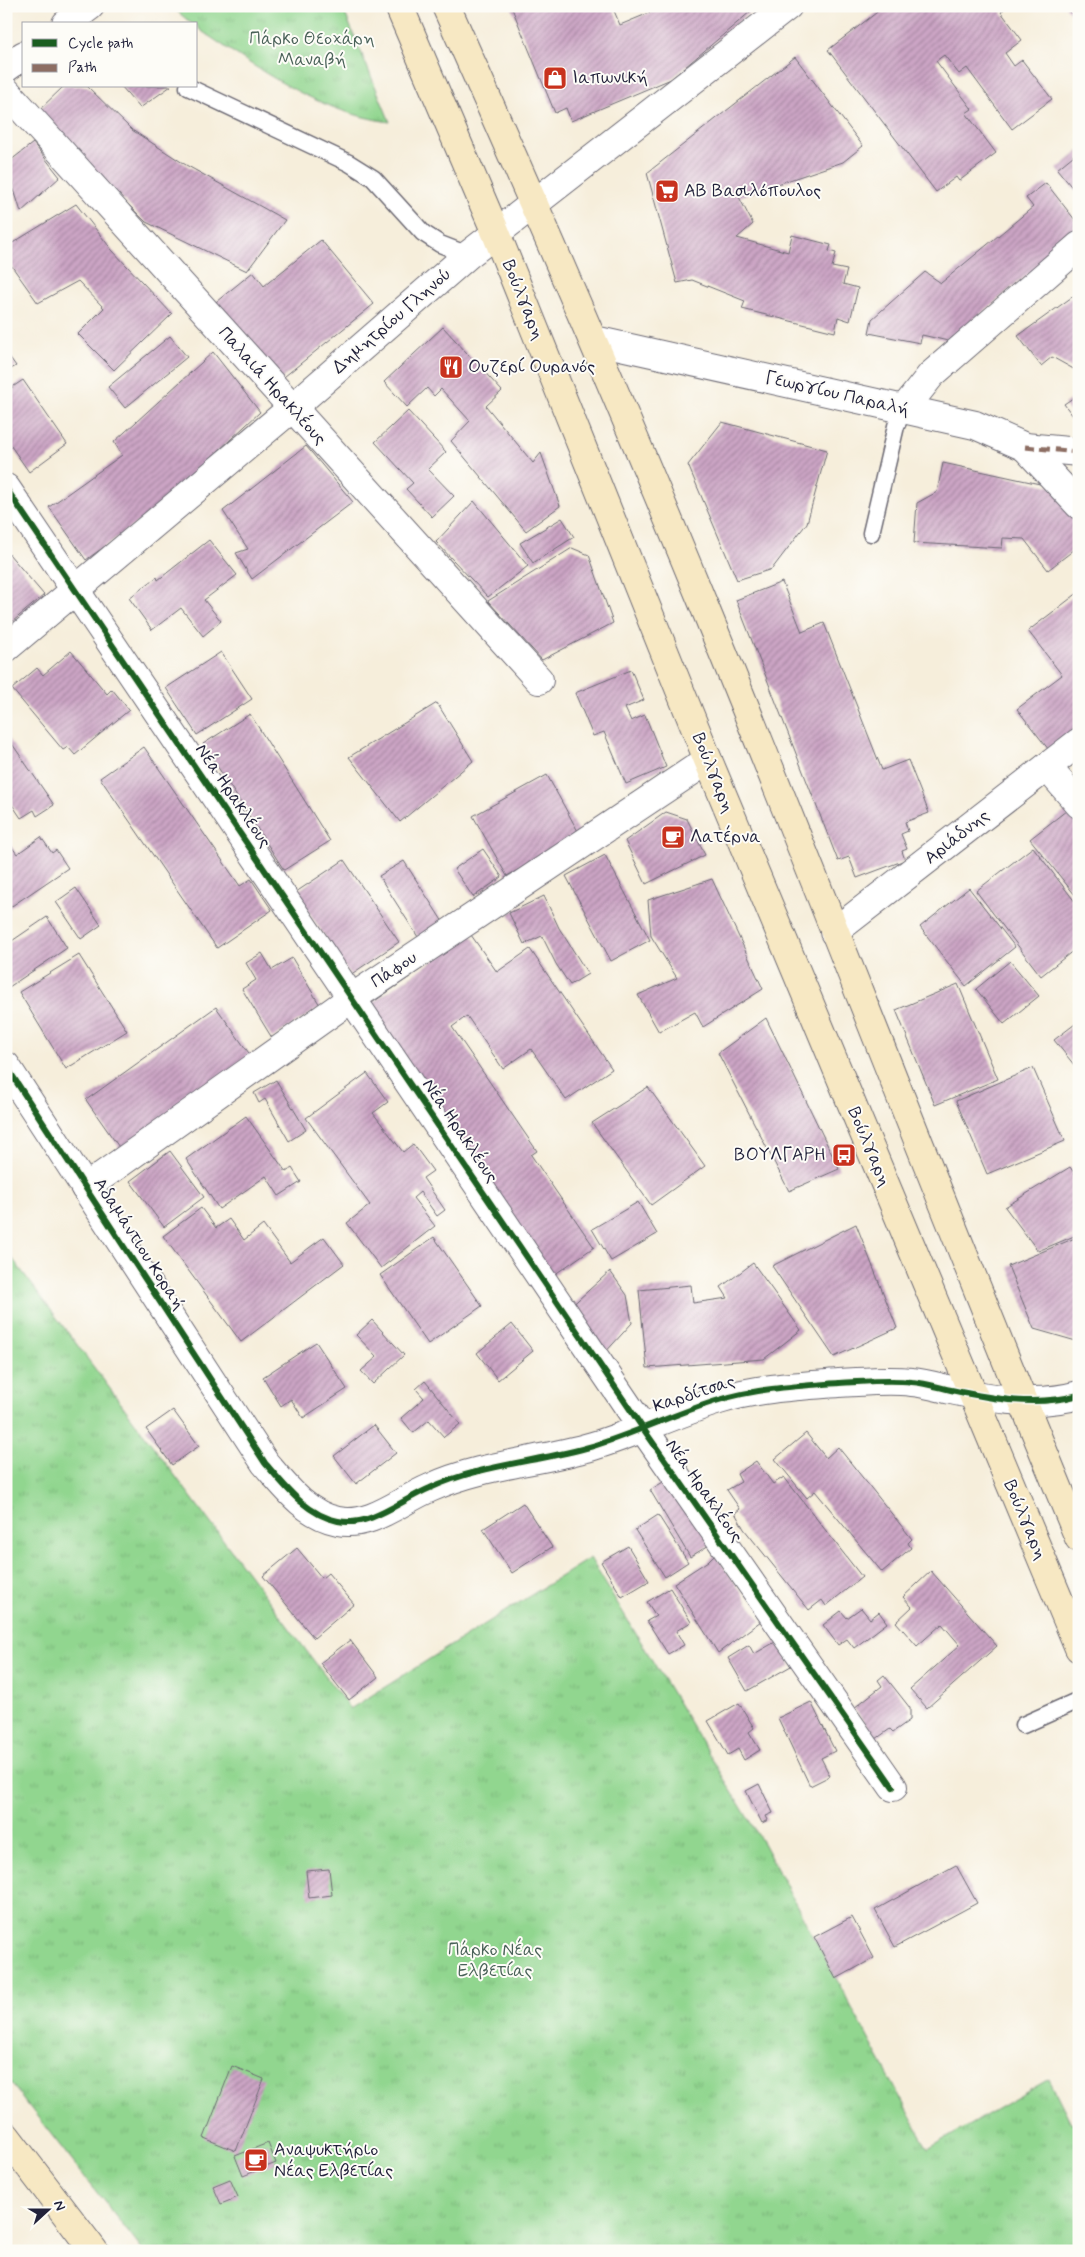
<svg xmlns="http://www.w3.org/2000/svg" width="1085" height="2257" viewBox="0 0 1085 2257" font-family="Mynerve,sans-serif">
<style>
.park{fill:url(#park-tufts);stroke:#5a7c65}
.building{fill:url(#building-hatch)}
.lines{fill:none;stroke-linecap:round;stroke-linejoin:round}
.lane-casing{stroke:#6c6973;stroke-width:19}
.street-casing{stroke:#6c6973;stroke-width:30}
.secondary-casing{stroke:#6c6973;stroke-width:30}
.lane{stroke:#fff;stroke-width:16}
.street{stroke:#fff;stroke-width:28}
.secondary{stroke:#f7e8c3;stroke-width:28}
.quiet{stroke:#8d6e63;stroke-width:5;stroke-dasharray:10 5;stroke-linecap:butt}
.cycleway-casing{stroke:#fdfcf7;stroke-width:9}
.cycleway{stroke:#1b5e20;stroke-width:6}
.labels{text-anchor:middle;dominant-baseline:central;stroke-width:4;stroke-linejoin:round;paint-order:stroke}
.park-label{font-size:18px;fill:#496158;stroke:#fdfcf7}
.poi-label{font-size:18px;fill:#22223b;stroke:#fdfcf7;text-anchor:start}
.street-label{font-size:18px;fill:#22223b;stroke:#fdfcf7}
</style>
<defs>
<pattern id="park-tufts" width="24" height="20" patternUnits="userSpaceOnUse" patternTransform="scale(1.25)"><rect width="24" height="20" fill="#91d68f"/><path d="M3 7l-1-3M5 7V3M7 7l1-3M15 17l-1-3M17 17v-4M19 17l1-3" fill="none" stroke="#7db77c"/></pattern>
<pattern id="building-hatch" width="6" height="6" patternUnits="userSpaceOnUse" patternTransform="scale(1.25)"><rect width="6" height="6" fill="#cca5c5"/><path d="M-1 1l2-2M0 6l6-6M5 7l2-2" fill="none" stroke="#a586a1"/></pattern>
</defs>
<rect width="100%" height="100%" fill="#fdfcf7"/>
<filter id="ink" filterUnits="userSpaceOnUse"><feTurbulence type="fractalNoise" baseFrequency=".02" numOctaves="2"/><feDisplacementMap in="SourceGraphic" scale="10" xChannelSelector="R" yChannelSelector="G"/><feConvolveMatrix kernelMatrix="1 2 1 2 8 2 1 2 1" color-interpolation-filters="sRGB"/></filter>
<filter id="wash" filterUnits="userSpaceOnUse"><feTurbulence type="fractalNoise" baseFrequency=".0096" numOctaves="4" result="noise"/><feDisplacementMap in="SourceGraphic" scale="20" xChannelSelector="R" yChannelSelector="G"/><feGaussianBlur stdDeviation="1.12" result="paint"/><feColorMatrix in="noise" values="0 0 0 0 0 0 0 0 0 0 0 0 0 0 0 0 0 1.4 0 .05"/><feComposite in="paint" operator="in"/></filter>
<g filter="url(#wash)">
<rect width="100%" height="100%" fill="#f6eedb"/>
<g class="park">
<path d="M171,6H342L390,122C319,113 258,69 200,30L196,24H192Z"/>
<path d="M6,1250L350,1709L590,1558L763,1843L928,2149L1049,2079L1071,2123L1079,2121V2251H143L6,2077Z"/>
</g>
<g id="blocks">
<g class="building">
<path d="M511,6H612L620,25L666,6H757L671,79L571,121L566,108L555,113Z"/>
<path d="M885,6H1008L1001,12L1022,40L1005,53L1014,66L1022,60L1052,99L1012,129L967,68L959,74L944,55L936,61L972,109L966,113L996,153L959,181L956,177L936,192L828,50Z"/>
<path d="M1065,6H1079V24Z"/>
<path d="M795,57L863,146L843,162L739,197L753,224L737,238L788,252L792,235L831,245L829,251L836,253L832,267L847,270L843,284L858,288L850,321L838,317L835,332L742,309L745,301L692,280L677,283L647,173Z"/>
<path d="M64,86H87L132,130L186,165L285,220L247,271L146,222L96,173L37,112Z"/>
<path d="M121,86H171L140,108Z"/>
<path d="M33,143L60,177L21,212L6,164Z"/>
<path d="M1079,151V196L1057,169Z"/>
<path d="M1046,183L1079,225V232L948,341L922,335L920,343L869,333L872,319L925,272L941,283L1033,207L1026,198Z"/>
<path d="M76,204L112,250L172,314L114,370L78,334L104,308L78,281L38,303L6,258V247Z"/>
<path d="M321,240L374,304L274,385L211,306L253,272L264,286Z"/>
<path d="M1079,292V372L1052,357L1041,366L1018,336Z"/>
<path d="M443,327L502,391L486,406L533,463L541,453L560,506L526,531L451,441L470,421L441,389L434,396L427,388L407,407L384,382Z"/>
<path d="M170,336L187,357L125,408L108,387Z"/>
<path d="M6,352L16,366L6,372Z"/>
<path d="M213,352L260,412L156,509L86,560L49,507L122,455L114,442Z"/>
<path d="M23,380L67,444L29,472L6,439V381L11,388Z"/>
<path d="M1079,394V424L1064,404Z"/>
<path d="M408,411L446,452L428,469L454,496L432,517L406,489L413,483L375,442Z"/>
<path d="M722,422L827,450L807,523L772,569L737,580L688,465Z"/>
<path d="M306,446L353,502L252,579L236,553L248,549L223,511Z"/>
<path d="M943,463L1063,489L1079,510V546L1048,570L1024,539L1003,538L1002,548L914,543L917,503L937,492Z"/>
<path d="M474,501L528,566L488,597L436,542Z"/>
<path d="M562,518L574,537L533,563L520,543Z"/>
<path d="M209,540L237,575L204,600L221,621L203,636L181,608L152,630L129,598L157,577L158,580Z"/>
<path d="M572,548L589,555L613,623L542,660L488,601Z"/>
<path d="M9,554L44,595L6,627V557Z"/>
<path d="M782,582L802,632L824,623L882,770L908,760L929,813L905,822L908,831L901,834L907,849L902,851L905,860L857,878L849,857L838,861L736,600Z"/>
<path d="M1079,592V727L1049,750L1017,709L1062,675L1028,631Z"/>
<path d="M71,651L107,694L112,689L129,710L75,755L68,747L63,750L12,689L37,668L43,675Z"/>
<path d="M221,652L252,699L197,735L166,688Z"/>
<path d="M631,670L644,700L625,708L631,721L645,715L666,767L626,784L604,732L593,736L575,693Z"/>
<path d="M437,703L473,761L400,822L349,757Z"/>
<path d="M250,714L330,841L284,870L203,744Z"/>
<path d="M6,735L54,805L37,816L34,810L21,818L11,803L6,806Z"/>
<path d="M144,747L240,886L251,879L272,910L217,948L100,778Z"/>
<path d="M547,775L580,835L507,876L473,816Z"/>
<path d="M1071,807L1079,817V900L1030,839Z"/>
<path d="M666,812L687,819L705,855L646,884L625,841Z"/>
<path d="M41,837L52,853L56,850L68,868L6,910V839L17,854Z"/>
<path d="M1033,847L1079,907V946L1041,976L976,891Z"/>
<path d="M483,849L502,877L473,897L454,869Z"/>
<path d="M605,855L650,940L611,961L566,876Z"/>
<path d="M344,860L399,942L350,975L296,892Z"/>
<path d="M404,861L443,922L418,937L379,876Z"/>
<path d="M712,879L763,989L703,1027L695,1012L659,1032L638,995L677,978L651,936L648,900Z"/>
<path d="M76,888L101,925L81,939L56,902Z"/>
<path d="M969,888L1015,947L966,986L920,927Z"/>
<path d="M544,896L559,928L588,974L570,985L556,964L542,936L524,944L509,913Z"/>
<path d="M47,917L67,948L6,989V945Z"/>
<path d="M471,935L497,972L530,949L612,1069L566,1100L531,1049L503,1069L467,1016L452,1027L537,1151L531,1155L594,1247L551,1277L366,1007Z"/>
<path d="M262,953L272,970L292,958L321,1007L272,1038L242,989L256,980L246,963Z"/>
<path d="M79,955L127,1031L66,1069L19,992Z"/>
<path d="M1010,961L1039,996L1004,1024L976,989Z"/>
<path d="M958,984L998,1079L935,1105L896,1010Z"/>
<path d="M216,1007L251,1056L121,1150L86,1100Z"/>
<path d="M766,1018L839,1169L789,1191L718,1053Z"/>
<path d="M1079,1021V1071L1054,1040Z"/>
<path d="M1033,1068L1065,1141L987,1174L956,1101Z"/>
<path d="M367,1073L388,1102L373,1113L403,1152L413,1144L433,1171L423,1178L445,1210L437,1216L420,1192L413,1198L435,1226L381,1268L347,1223L370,1205L306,1118Z"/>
<path d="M276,1080L306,1130L289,1141L265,1099L259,1103L254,1093Z"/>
<path d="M648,1087L705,1166L651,1205L592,1123Z"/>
<path d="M246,1116L286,1172L292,1168L301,1182L279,1196L266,1176L219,1209L186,1159Z"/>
<path d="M170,1151L204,1197L164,1227L130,1181Z"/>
<path d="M1070,1167L1079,1180V1234L1038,1251L1005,1207Z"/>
<path d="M638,1202L657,1234L611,1261L592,1229Z"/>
<path d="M201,1208L216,1228L229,1219L244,1240L263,1225L290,1262L324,1237L344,1264L241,1342L163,1236Z"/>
<path d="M856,1224L897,1328L834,1357L772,1266Z"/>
<path d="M434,1237L482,1306L428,1344L380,1275Z"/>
<path d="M1075,1238L1079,1247V1337L1076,1341L1034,1329L1008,1266Z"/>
<path d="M753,1263L801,1330L764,1359L647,1368L639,1290L691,1285L693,1303L728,1298L721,1287Z"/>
<path d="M610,1271L627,1295L632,1323L603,1355L567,1310Z"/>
<path d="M372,1320L404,1355L373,1384L361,1371L377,1357L356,1335Z"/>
<path d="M512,1324L533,1351L498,1380L477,1353Z"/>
<path d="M316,1342L347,1389L303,1418L291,1399L281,1406L263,1377Z"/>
<path d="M425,1381L460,1424L444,1437L429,1420L413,1433L401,1418L424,1398L416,1389Z"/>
<path d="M173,1410L199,1446L172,1465L146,1429Z"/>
<path d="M374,1425L396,1453L356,1484L334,1456Z"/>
<path d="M806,1433L826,1458L838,1447L912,1539L908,1543L911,1548L882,1572L815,1491L807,1498L775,1459Z"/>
<path d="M756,1461L773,1484L784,1477L862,1577L826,1606L822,1600L809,1610L744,1529L735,1513L740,1509L727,1490L741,1482L737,1474Z"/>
<path d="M673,1476L714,1542L690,1557L650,1490Z"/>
<path d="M523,1503L552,1547L512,1573L483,1529Z"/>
<path d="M658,1515L688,1562L665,1577L635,1530Z"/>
<path d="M628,1546L649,1581L622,1597L601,1562Z"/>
<path d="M297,1548L322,1578L328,1573L354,1604L314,1638L263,1576Z"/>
<path d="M715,1554L761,1621L718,1653L674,1583L708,1561Z"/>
<path d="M931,1571L997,1646L927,1708L910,1689L960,1645L942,1624L917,1646L896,1622L912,1607L903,1597Z"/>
<path d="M670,1588L691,1622L676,1631L684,1645L668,1654L647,1621L656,1616L647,1602Z"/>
<path d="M861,1608L870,1619L879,1612L887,1623L854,1648L847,1639L838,1645L823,1625L841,1611L847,1618Z"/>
<path d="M350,1640L378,1677L349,1700L320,1663Z"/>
<path d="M777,1641L791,1666L747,1691L728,1658L749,1645L754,1654Z"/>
<path d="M884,1675L910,1708V1720L893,1732L890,1729L876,1739L854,1708L882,1686L878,1680Z"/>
<path d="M811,1702L835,1751L821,1758L830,1776L810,1786L778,1718Z"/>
<path d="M739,1703L754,1728L749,1732L760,1750L744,1760L738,1749L728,1755L708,1721Z"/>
<path d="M759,1784L773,1813L766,1816L768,1820L762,1823L746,1791Z"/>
<path d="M956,1865L977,1903L895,1947L875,1910Z"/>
<path d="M329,1869L332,1895L309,1898L306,1871Z"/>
<path d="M852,1917L874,1958L836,1979L814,1937Z"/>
<path d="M232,2066L264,2079L236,2151L204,2138Z"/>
<path d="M268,2143L276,2163L243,2176L235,2156Z"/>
<path d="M230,2179L238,2197L221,2204L213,2186Z"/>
</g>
</g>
</g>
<g filter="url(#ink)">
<use href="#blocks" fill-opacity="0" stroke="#6c6973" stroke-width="1"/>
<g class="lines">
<g class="lane-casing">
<g id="lane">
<path d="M188,87L349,163L373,178L423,233L440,244L468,255"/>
<path d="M871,533L896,426L904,409"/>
<path d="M1023,1725L1079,1700"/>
</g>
</g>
<g class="street-casing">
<g id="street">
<path d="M66,24L90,6"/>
<path d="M6,68L24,55"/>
<path d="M6,91L539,680"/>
<path d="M594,340L975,425L1025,447L1079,452"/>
<path d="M904,409L931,375L1079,246"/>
<path d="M1025,447L1079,505"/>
<path d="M6,488L642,1427L893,1787"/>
<path d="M6,648L292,408L468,255L788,6"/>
<path d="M1047,767L1079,804"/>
<path d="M834,932L1079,742"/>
<path d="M6,1066L265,1463C284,1485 306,1515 338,1521C370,1528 401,1500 430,1488C482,1464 539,1462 593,1446C636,1433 676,1413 719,1400C757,1388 799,1386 839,1383C863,1382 888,1379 912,1382C925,1383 938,1387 951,1390C993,1399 1036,1407 1079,1395"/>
<path d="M85,1188L352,998L708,760"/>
</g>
</g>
<g class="secondary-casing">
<g id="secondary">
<path d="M399,6L496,233L708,760L1079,1648"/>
<path d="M446,6C537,209 625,413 709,618C834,924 952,1233 1079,1538"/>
<path d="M6,2136L94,2251"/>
</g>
</g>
<use href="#lane" class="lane"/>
<use href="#street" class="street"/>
<use href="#secondary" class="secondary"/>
<path class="quiet" d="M1025,447L1079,452"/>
<g class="cycleway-casing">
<g id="cycleway">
<path d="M6,488L642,1427L893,1787"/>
<path d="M6,1066L265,1463C284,1485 306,1515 338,1521C370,1528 401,1500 430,1488C482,1464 539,1462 593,1446C636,1433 676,1413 719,1400C757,1388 799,1386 839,1383C863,1382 888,1379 912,1382C925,1383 938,1387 951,1390C993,1399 1036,1407 1079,1395"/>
</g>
</g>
<use href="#cycleway" class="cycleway"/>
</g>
</g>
<defs>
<g id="shop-square" transform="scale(1.25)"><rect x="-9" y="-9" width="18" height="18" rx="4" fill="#c8321e" stroke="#fdfcf7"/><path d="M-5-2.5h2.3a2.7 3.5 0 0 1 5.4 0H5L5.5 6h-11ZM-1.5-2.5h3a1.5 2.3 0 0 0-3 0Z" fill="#fff"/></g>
<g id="supermarket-square" transform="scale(1.25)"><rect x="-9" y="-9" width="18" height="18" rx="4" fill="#c8321e" stroke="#fdfcf7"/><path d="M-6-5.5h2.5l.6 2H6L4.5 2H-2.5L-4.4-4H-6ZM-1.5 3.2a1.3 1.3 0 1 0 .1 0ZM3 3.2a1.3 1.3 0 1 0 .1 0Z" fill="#fff"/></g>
<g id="restaurant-square" transform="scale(1.25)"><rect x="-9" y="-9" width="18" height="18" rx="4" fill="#c8321e" stroke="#fdfcf7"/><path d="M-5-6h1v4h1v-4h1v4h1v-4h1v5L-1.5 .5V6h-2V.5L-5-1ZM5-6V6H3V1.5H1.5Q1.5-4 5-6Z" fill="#fff"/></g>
<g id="cafe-square" transform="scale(1.25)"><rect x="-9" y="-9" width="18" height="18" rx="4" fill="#c8321e" stroke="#fdfcf7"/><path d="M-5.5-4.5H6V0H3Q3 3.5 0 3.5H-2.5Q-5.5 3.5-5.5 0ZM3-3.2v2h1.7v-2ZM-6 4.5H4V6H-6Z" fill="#fff"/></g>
<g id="bus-square" transform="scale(1.25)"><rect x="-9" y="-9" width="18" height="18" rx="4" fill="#c8321e" stroke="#fdfcf7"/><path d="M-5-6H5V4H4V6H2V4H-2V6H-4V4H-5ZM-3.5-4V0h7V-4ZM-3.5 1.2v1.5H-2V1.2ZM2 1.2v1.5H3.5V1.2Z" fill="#fff"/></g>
</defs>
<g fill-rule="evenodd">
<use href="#shop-square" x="555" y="78"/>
<use href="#supermarket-square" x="667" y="191"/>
<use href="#restaurant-square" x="451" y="367"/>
<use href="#cafe-square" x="673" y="837"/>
<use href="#bus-square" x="844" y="1155"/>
<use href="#cafe-square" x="256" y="2160"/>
</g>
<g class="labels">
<g class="park-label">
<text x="312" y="39">Πάρκο Θεοχάρη<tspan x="312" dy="21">Μαναβή</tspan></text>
<text x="495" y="1950">Πάρκο Νέας<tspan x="495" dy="21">Ελβετίας</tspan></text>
</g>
<g class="poi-label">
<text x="572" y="78">Ιαπωνική</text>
<text x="684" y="191">ΑΒ Βασιλόπουλος</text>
<text x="468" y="367">Ουζερί Ουρανός</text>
<text x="690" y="837">Λατέρνα</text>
<text x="826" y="1155" text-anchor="end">ΒΟΥΛΓΑΡΗ</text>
<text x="274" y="2150">Αναψυκτήριο<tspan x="274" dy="21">Νέας Ελβετίας</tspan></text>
</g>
<g class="street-label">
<text transform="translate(523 300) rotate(68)">Βούλγαρη</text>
<text transform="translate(392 321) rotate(-41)">Δημητρίου Γληνού</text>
<text transform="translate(272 386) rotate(48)">Παλαιά Ηρακλέους</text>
<text transform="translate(837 394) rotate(13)">Γεωργίου Παραλή</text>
<text transform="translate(713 773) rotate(68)">Βούλγαρη</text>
<text transform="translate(233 796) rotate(56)">Νέα Ηρακλέους</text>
<text transform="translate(957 837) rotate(-38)">Αριάδνης</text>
<text transform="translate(394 970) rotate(-34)">Πάφου</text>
<text transform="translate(460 1131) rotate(56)">Νέα Ηρακλέους</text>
<text transform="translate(869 1147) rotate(67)">Βούλγαρη</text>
<text transform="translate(139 1244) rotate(57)">Αδαμάντιου Κοραή</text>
<text transform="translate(694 1394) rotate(-18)">Καρδίτσας</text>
<text transform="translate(704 1491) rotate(55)">Νέα Ηρακλέους</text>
<text transform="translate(1025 1520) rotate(67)">Βούλγαρη</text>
</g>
</g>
<rect width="1085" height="2257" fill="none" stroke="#fdfcf7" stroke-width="25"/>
<rect x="22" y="22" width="175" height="65" fill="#fdfcf7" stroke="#a5a5ac"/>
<rect x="32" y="39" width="25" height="8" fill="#1b5e20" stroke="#a5a5ac"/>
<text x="68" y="48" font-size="15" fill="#22223b">Cycle path</text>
<rect x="32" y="64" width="25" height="8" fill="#8d6e63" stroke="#a5a5ac"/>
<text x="68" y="72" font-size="15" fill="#22223b">Path</text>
<g transform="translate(48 2210) rotate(69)" stroke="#fdfcf7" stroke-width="4" paint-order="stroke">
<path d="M0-4L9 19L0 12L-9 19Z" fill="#22223b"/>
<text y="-8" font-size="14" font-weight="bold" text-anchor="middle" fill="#22223b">N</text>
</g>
</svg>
